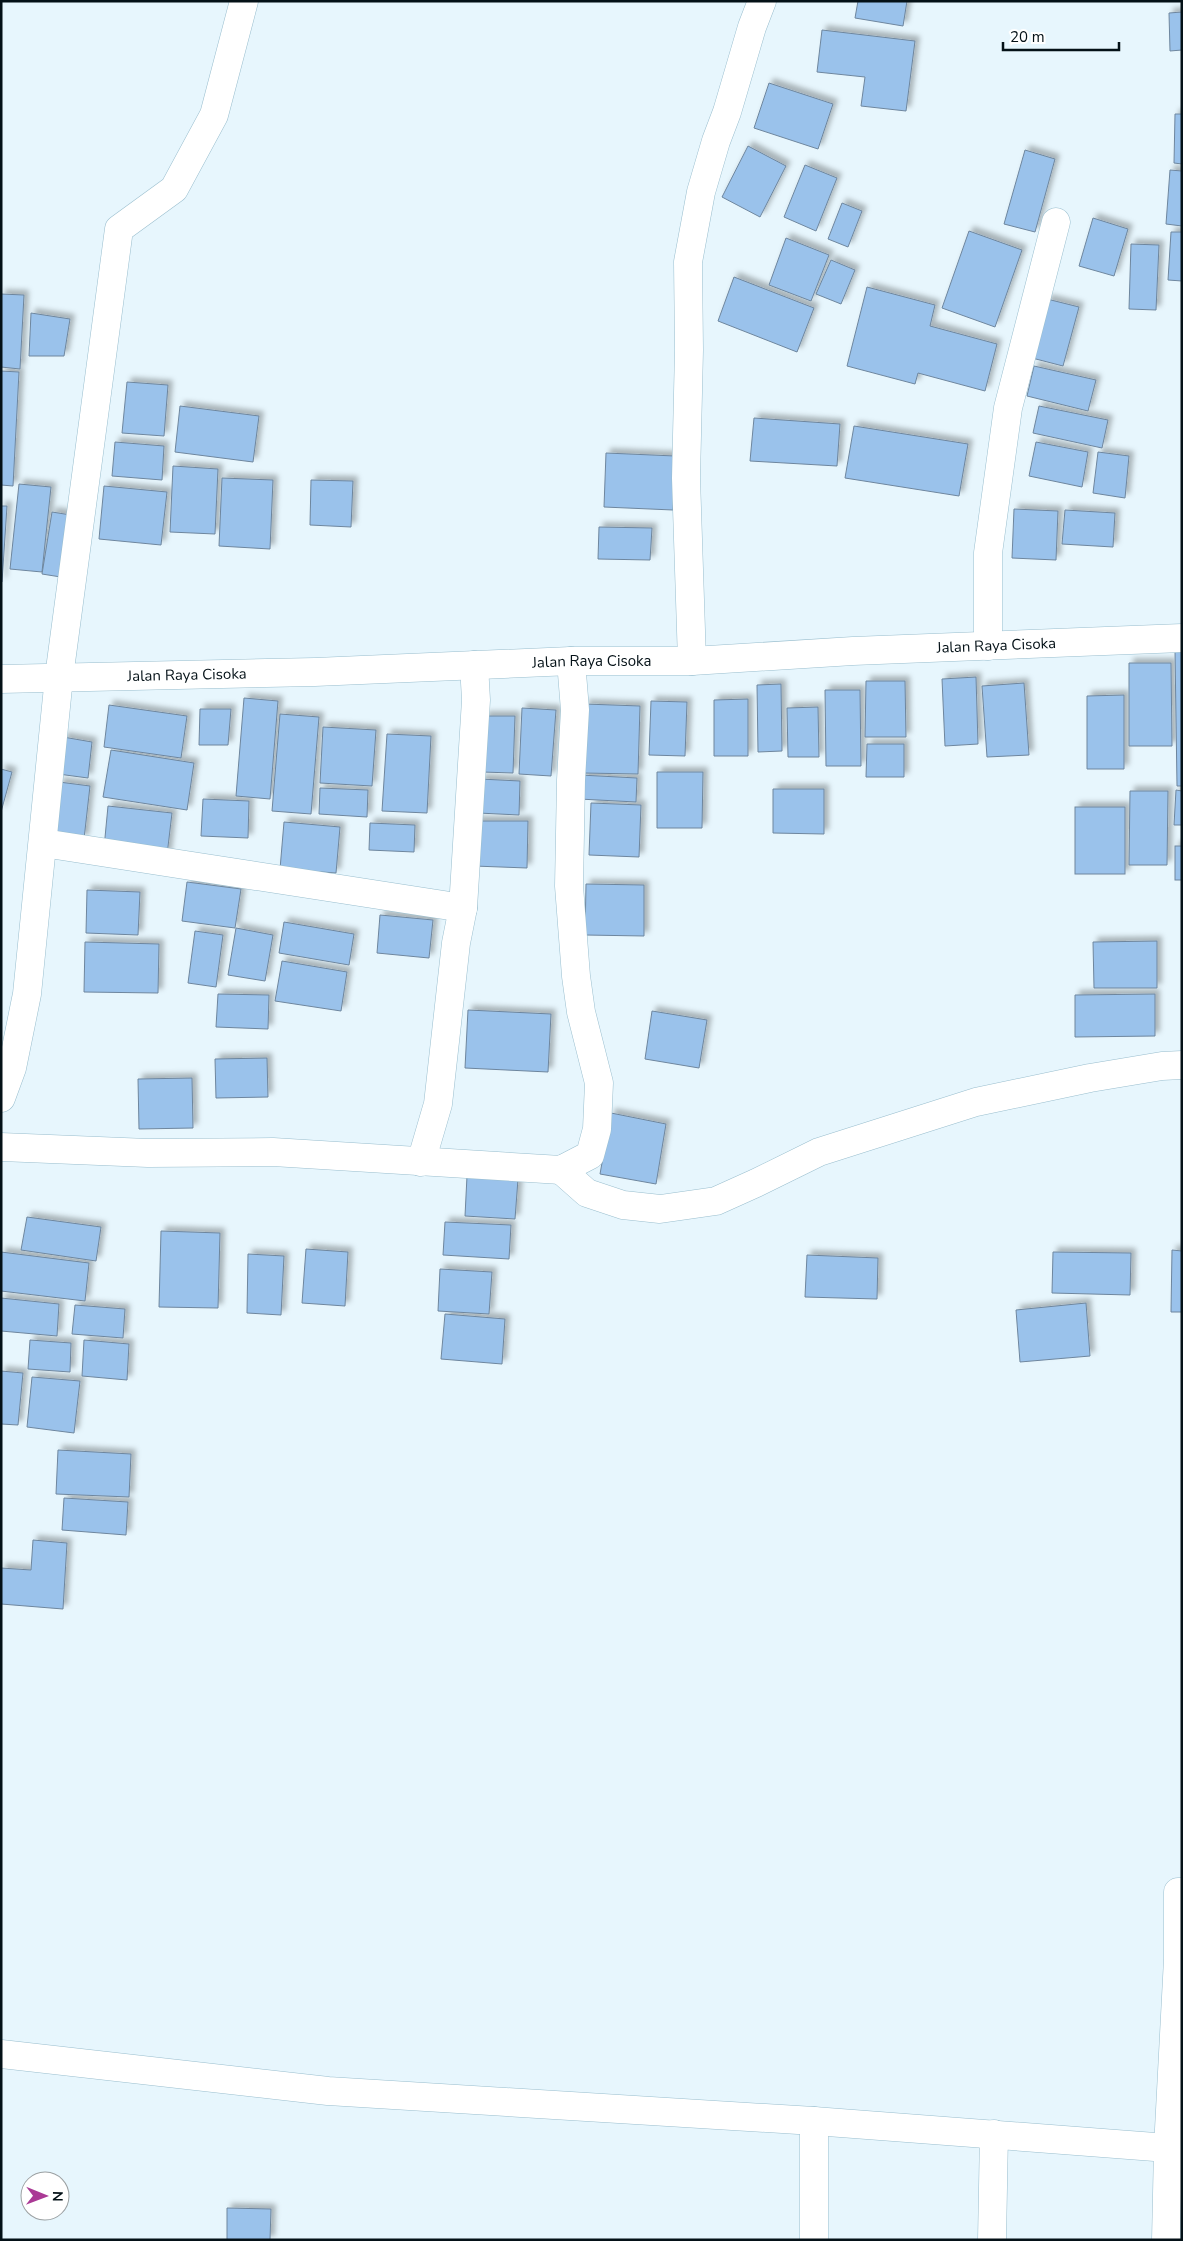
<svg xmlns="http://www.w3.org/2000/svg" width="1183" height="2241" viewBox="0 0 1183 2241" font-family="'Nunito Sans',sans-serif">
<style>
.building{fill:#9ac2eb;stroke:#6e869e;filter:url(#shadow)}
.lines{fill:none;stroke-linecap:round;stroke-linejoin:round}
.minor-casing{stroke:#99bece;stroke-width:29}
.tertiary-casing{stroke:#99bece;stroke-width:29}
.minor{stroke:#fff;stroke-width:28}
.tertiary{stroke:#fff;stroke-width:28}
.labels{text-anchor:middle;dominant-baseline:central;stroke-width:4;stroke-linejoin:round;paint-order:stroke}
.street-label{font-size:15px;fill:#041117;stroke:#fff}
</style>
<defs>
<filter id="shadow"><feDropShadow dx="4.5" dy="-4.5" stdDeviation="2.5" flood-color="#0004"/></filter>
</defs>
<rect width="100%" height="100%" fill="#e7f6fd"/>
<g class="building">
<path d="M858,1H907L903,26L855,18Z"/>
<path d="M1182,12V50L1170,51L1169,13Z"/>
<path d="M822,30L915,41L906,111L861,106L865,77L817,72Z"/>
<path d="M769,83L833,104L818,149L754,128Z"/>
<path d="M1175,114H1182V164L1174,163Z"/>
<path d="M748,146L786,166L760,217L722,197Z"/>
<path d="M1025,150L1055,159L1035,232L1004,224Z"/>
<path d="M805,165L837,178L816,231L784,217Z"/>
<path d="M1170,170L1182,171V226L1166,224Z"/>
<path d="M842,203L862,211L848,247L828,239Z"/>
<path d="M1093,218L1128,229L1114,276L1079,266Z"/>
<path d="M969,231L1022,250L995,327L942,308Z"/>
<path d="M1171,232H1182V281L1168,280Z"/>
<path d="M786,238L829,255L811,301L769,285Z"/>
<path d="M1131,244L1159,245L1156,310L1129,309Z"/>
<path d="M831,260L855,270L841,304L816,294Z"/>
<path d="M734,277L814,308L797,352L718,321Z"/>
<path d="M867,287L935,305L930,326L997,344L985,391L918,373L915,384L847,366Z"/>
<path d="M1,294L24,295L20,369L1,367Z"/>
<path d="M1047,299L1079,307L1063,366L1032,358Z"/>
<path d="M31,313L70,319L64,356H29Z"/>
<path d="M1034,366L1096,380L1088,411L1027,396Z"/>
<path d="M1,371L19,372L13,486L1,485Z"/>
<path d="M127,382L168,385L164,436L122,433Z"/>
<path d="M180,406L259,416L253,462L175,452Z"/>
<path d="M1039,406L1108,420L1102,448L1033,433Z"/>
<path d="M754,418L840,424L837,466L750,461Z"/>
<path d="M854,426L968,444L959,496L845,478Z"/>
<path d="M115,442L164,446L162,480L112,476Z"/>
<path d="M1036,442L1088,452L1082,487L1029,476Z"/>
<path d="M1098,452L1129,456L1125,498L1093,493Z"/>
<path d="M606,453L675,456L673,510L604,507Z"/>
<path d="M173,466L218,469L215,534L170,532Z"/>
<path d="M222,478L273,480L270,549L219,546Z"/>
<path d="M311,480L353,481L351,527L310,525Z"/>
<path d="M19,484L51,487L42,572L10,569Z"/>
<path d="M104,486L167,492L161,545L99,539Z"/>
<path d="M1,506H7L2,582H1Z"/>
<path d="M1014,509L1058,511L1056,560L1012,558Z"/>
<path d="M1065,510L1115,513L1113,547L1062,544Z"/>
<path d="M52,512L77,516L67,578L42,574Z"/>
<path d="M599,527L652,528L650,560L598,559Z"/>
<path d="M1175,651H1182V786H1177Z"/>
<path d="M1129,663H1171L1172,746H1129Z"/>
<path d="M976,677L978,744L945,746L942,679Z"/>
<path d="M866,681H905L906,737H865Z"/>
<path d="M1024,683L1029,755L987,757L982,686Z"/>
<path d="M781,684L782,751L758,752L757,685Z"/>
<path d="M825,690H860L861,766H826Z"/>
<path d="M1124,695V769H1087V696Z"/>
<path d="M244,698L278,701L270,799L236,796Z"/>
<path d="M748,699V756H714V700Z"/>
<path d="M651,701L687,702L685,756L649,755Z"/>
<path d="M585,704L640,706L638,774L583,773Z"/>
<path d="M109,705L187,716L181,758L104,747Z"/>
<path d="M818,707L819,757H788L787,708Z"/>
<path d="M522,708L556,710L551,776L519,774Z"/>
<path d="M200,709H231L228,745H199Z"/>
<path d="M280,714L319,717L311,814L272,811Z"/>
<path d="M484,716H515L513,773L482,772Z"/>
<path d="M323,727L376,730L372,786L320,783Z"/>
<path d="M387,734L431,736L427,813L382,811Z"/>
<path d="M63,737L92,742L88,778L58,774Z"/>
<path d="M867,744H904V777H866Z"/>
<path d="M111,750L194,763L187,810L103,797Z"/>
<path d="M1,769L12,772L1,812Z"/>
<path d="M657,772H703L702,828H657Z"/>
<path d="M580,775L637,778L636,802L579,799Z"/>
<path d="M480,779L520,781L519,815L478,813Z"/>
<path d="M59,782L90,786L84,839L53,836Z"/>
<path d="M320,788L368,790L367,817L319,814Z"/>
<path d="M773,789H824V834L773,833Z"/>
<path d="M1176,790L1182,791V825H1174Z"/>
<path d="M1130,791H1168L1167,865H1129Z"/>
<path d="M203,799L249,801L248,838L201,836Z"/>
<path d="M591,803L641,805L639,857L589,855Z"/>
<path d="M108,806L172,813L167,855L104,848Z"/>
<rect x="1075" y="807" width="50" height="67"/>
<path d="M475,821H528L527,868L474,866Z"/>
<path d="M284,822L340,827L336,873L280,869Z"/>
<path d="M370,823L415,825L414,852L369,850Z"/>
<rect x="1175" y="846" width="7" height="34"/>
<path d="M187,882L241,889L235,928L182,921Z"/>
<path d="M586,884L644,885V936L585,935Z"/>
<path d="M87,890L140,892L138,935L86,933Z"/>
<path d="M380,915L433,920L429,958L377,953Z"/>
<path d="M284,922L354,934L349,965L279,953Z"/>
<path d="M236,928L273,935L265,981L228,975Z"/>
<path d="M195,931L223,935L216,987L188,983Z"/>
<path d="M1157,941V988H1094L1093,942Z"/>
<path d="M85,942L159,944L158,993L84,992Z"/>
<path d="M282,961L347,972L341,1011L275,1001Z"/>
<path d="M218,994L269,995L268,1029L216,1027Z"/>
<path d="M1155,994V1036L1075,1037V995Z"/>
<path d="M468,1010L551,1014L548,1072L465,1068Z"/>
<path d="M652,1011L707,1020L699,1068L645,1059Z"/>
<path d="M267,1058L268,1097L216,1098L215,1059Z"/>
<path d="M192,1078L193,1128L139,1129L138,1079Z"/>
<path d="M611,1113L666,1124L656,1184L600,1174Z"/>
<path d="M467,1176L518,1179L515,1219L465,1216Z"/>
<path d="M27,1217L101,1227L96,1261L21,1250Z"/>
<path d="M445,1222L511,1225L509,1259L443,1255Z"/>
<path d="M161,1231L220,1233L218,1308L159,1307Z"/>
<path d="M306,1249L348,1252L345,1306L302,1303Z"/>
<path d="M1172,1250L1182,1251V1312H1171Z"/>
<path d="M1,1252L89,1263L85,1301L1,1291Z"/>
<path d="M1053,1252L1131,1253L1130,1295L1052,1293Z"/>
<path d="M248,1254L284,1256L281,1315L247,1313Z"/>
<path d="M807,1255L878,1258L877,1299L805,1297Z"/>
<path d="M440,1269L492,1272L489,1314L438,1311Z"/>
<path d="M1,1298L59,1304L57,1336L1,1331Z"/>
<path d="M1086,1303L1090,1356L1020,1362L1016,1310Z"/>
<path d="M75,1305L125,1309L123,1338L72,1334Z"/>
<path d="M445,1314L505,1319L502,1364L441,1359Z"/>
<path d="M30,1340L71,1343L70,1372L28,1369Z"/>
<path d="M84,1340L129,1344L127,1380L82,1376Z"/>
<path d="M1,1371L23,1373L18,1425L1,1424Z"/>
<path d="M32,1377L80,1381L74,1433L27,1427Z"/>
<path d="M58,1450L131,1454L129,1497L56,1494Z"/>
<path d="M64,1498L128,1502L126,1535L62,1530Z"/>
<path d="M33,1540L67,1543L63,1609L1,1604V1568L31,1570Z"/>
<path d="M227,2208L271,2209L270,2240H227Z"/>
</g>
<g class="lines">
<g class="minor-casing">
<g id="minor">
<path d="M988,646V553L1008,408L1056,222"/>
<path d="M692,661L686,478L689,350L688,262L701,192L716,141L727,112L752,27L762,1"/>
<path d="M43,843L463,908"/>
<path d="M1,1098L12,1068L27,994L59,677L119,229L174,189L214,115L244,1"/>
<path d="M1,1147L148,1153L273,1152L561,1170L590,1155L597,1129L599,1083L581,1012L576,976L569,886L571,780L575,710L571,661"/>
<path d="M421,1162L438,1104L456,943L463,908L476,700L474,665"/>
<path d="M561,1170L587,1193L623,1205L660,1209L716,1201L756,1183L819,1152L976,1102L1090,1078L1162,1066L1182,1065"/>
<path d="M1,2054L328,2091L814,2121L1168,2148L1166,2240"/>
<path d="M1168,2148L1178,1959V1892H1182"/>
<path d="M814,2240V2121"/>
<path d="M992,2240L994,2134"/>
</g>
</g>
<g class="tertiary-casing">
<g id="tertiary">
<path id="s1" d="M1,679L315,672L571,661H692L853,651L1182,638"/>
</g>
</g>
<use href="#minor" class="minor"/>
<use href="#tertiary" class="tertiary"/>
</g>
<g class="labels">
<g class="street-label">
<text stroke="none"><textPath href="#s1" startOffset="996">Jalan Raya Cisoka</textPath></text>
<text stroke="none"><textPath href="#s1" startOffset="591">Jalan Raya Cisoka</textPath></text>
<text stroke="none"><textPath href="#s1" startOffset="186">Jalan Raya Cisoka</textPath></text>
</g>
</g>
<rect width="1183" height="2241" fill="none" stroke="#041117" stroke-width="5"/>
<g transform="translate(45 2196) rotate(91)"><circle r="24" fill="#ffffff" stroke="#9ba0a2"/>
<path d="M0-4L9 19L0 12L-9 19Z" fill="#aa3995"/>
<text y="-8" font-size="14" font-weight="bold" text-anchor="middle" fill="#041117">N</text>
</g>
<path d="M1003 42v8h116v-8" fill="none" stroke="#041117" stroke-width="2.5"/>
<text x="1010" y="42" font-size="15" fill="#041117" stroke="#ffffff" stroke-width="4" paint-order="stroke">20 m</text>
</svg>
